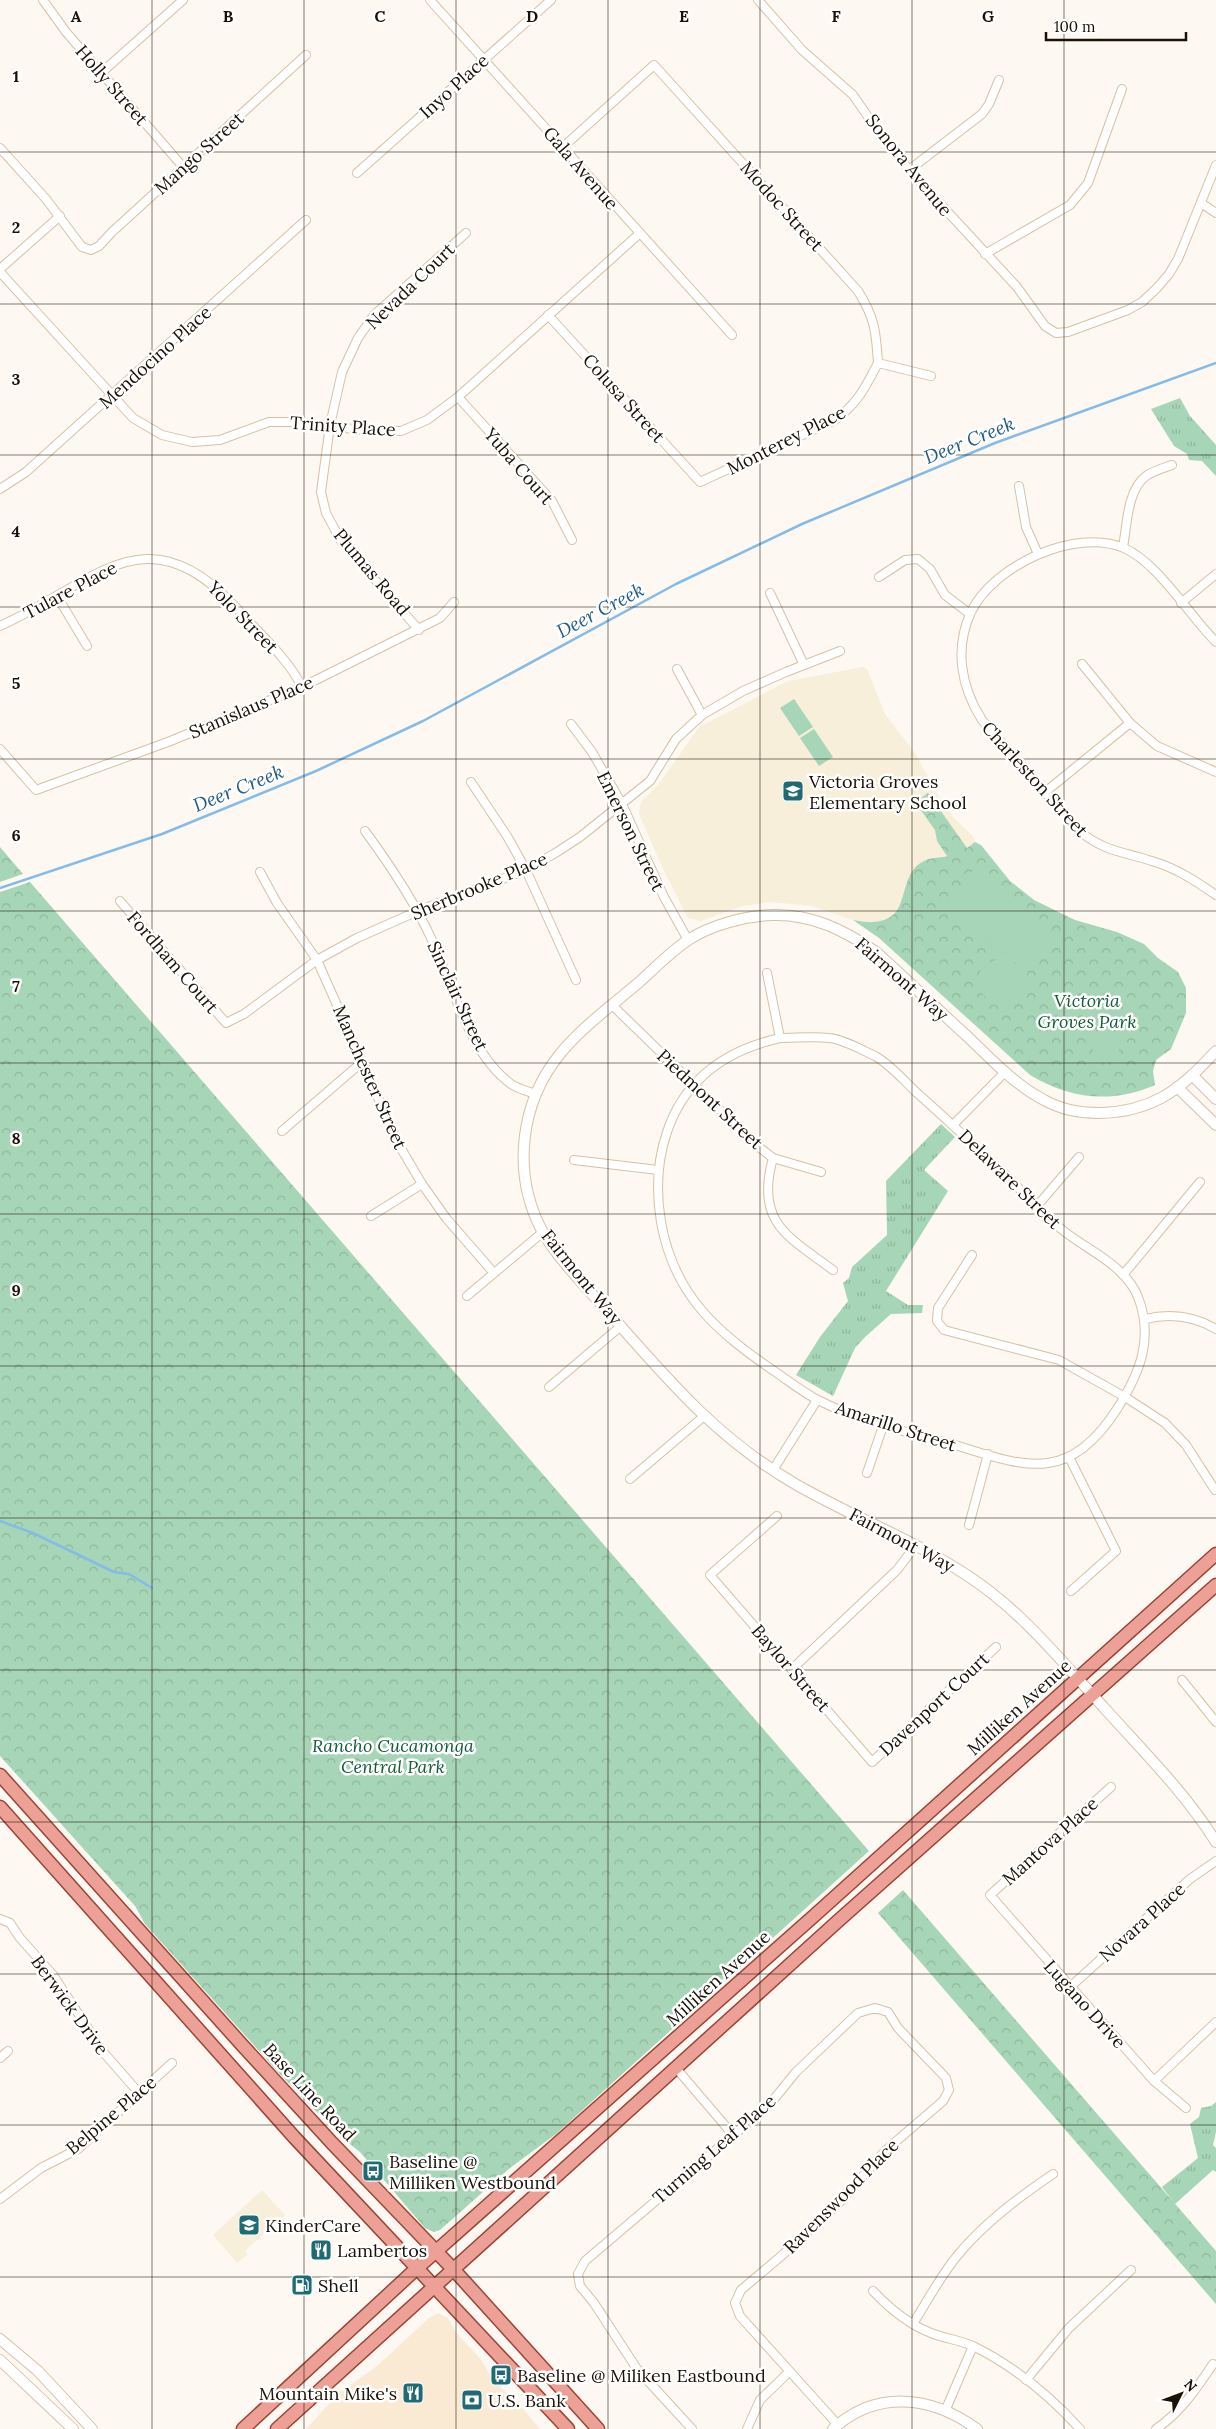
<svg xmlns="http://www.w3.org/2000/svg" width="1216" height="2429" viewBox="0 0 1216 2429" font-family="Lora,serif">
<style>
.built{fill:#fbead3}
.education{fill:#f7efd9}
.grass{fill:url(#grass-tufts)}
.park{fill:url(#park-crowns)}
.garden{fill:#a7d5b7}
.lines{fill:none;stroke-linecap:round;stroke-linejoin:round}
.stream{stroke:#85bbe7;stroke-width:2.5}
.minor-casing{stroke:#d8c1a3;stroke-width:10}
.tertiary-casing{stroke:#d8c1a3;stroke-width:12}
.primary-casing{stroke:#9b4536;stroke-width:15}
.minor{stroke:#fff;stroke-width:8}
.tertiary{stroke:#fff;stroke-width:10}
.primary{stroke:#eda095;stroke-width:12}
.grid{fill:none;stroke:#1a1207;stroke-width:1;stroke-opacity:0.55}
.labels{text-anchor:middle;dominant-baseline:central;stroke-width:5;stroke-linejoin:round;paint-order:stroke}
.street-label{font-size:18px;fill:#1a1207;stroke:#fff}
.poi-label{font-size:18px;fill:#1a1207;stroke:#fff;text-anchor:start}
.park-label{font-size:18px;font-style:italic;fill:#125c38;stroke:#fff}
.water-label{font-size:19px;font-style:italic;fill:#225d87;stroke:#fff}
.grid-label{font-size:16px;text-anchor:middle;font-weight:bold;fill:#1a1207;stroke:#fff;stroke-width:5;stroke-linejoin:round;paint-order:stroke}
</style>
<defs>
<pattern id="grass-tufts" width="24" height="20" patternUnits="userSpaceOnUse" patternTransform="scale(1.25)"><rect width="24" height="20" fill="#a7d5b7"/><path d="M3 7l-1-3M5 7V3M7 7l1-3M15 17l-1-3M17 17v-4M19 17l1-3" fill="none" stroke="#8fb69c"/></pattern>
<pattern id="park-crowns" width="20" height="18" patternUnits="userSpaceOnUse" patternTransform="scale(1.25)"><rect width="20" height="18" fill="#a7d5b7"/><path d="M2 6a3 3 0 1 1 6 0M12 15a3 3 0 1 1 6 0" fill="none" stroke="#8fb69c"/></pattern>
</defs>
<rect width="100%" height="100%" fill="#fdf8f2"/>
<path class="built" d="M438,2313L448,2318L457,2334L479,2357L494,2381L519,2404L540,2429H306L339,2393L377,2366L429,2318Z"/>
<g class="education">
<path d="M863,667L867,669L885,714L915,753L939,797L953,817L974,837L975,842L957,854L930,858L912,875L902,901L895,912L886,920L879,922L853,920L811,906L771,902L742,906L701,921L688,918L663,869L639,814L641,802L658,785L699,727L788,681Z"/>
<path d="M262,2190L285,2215L245,2251L248,2254L237,2263L213,2235Z"/>
</g>
<g class="grass">
<path d="M1180,398L1190,416L1216,445V476L1202,461L1189,460L1187,454L1174,446L1151,409Z"/>
<path d="M941,1124L955,1137L924,1170L948,1191L886,1291L908,1305H923L922,1313L891,1314L865,1337L855,1348L833,1396L796,1375L820,1337L848,1301L843,1283L849,1278L852,1267L887,1235L886,1181Z"/>
<path d="M1216,2102V2132L1213,2145L1216,2148V2172L1213,2170L1175,2204L1162,2187L1198,2158L1190,2124L1199,2117L1201,2108L1211,2106Z"/>
</g>
<g class="park">
<path d="M928,793L967,848L975,842L981,845L1010,881L1034,900L1075,920L1117,932L1144,944L1158,958L1178,972L1186,988V1013L1171,1049L1156,1060L1153,1071L1155,1085C1111,1104 1070,1099 1030,1075L879,938L853,920C920,933 891,877 924,861C931,857 940,858 947,856L937,841L935,830L915,802Z"/>
<path d="M0,847L23,874L0,882Z"/>
<path d="M30,882L869,1851L556,2134L510,2168L440,2230L434,2232L425,2228L360,2152L342,2138L278,2072L145,1924L135,1906L0,1756V892Z"/>
<path d="M903,1890L1216,2251V2304L878,1913Z"/>
</g>
<g class="garden">
<path d="M794,699L813,727L799,736L780,708Z"/>
<path d="M814,729L833,757L819,766L800,738Z"/>
<path d="M976,867L1057,937L1026,972L945,903Z"/>
<path d="M999,959C1015,961 1020,971 1025,985L1004,1007L994,1005L975,987C978,972 984,962 999,959Z"/>
<circle cx="1106" cy="1050" r="13"/>
</g>
<g class="lines">
<g class="stream">
<path d="M0,888L162,834L316,771L423,721L676,584L802,524L995,443L1216,363"/>
<path d="M0,1521L33,1533L114,1572L129,1574L152,1588"/>
</g>
<g class="minor-casing">
<g id="minor">
<path d="M43,0L66,32L184,168"/>
<path d="M430,0L732,335"/>
<path d="M758,0L802,50L853,95L880,134L909,170L1017,287L1045,326L1056,333L1068,332L1128,310L1142,302L1157,288L1169,274L1178,259L1216,165"/>
<path d="M101,73L183,0"/>
<path d="M563,147L654,65L858,291C875,318 876,332 878,363"/>
<path d="M0,148L46,199L82,247L91,250L99,246L112,232L306,55"/>
<path d="M909,170L982,114L989,104L999,80"/>
<path d="M357,173L551,0"/>
<path d="M1201,203L1216,213"/>
<path d="M985,254L1070,205L1088,183L1122,89"/>
<path d="M0,269L60,216"/>
<path d="M0,272L133,418L162,435L192,442L220,440L269,422H291L371,431H401L427,420L458,397L639,234"/>
<path d="M548,315L700,482L835,420C858,403 865,388 878,363"/>
<path d="M878,363L931,376"/>
<path d="M458,397L552,501L572,540"/>
<path d="M1019,486L1026,527L1038,554"/>
<path d="M0,489L26,472L306,220"/>
<path d="M1123,547C1127,526 1127,490 1146,476C1153,471 1163,468 1172,465"/>
<path d="M879,577L905,560L918,559L930,569L945,595L970,614"/>
<path d="M770,593L804,665"/>
<path d="M57,596L87,646"/>
<path d="M1181,603L1216,574"/>
<path d="M0,626C100,581 146,507 242,614C263,637 288,659 302,687"/>
<path d="M419,630L341,541L326,513L321,492L330,425L342,372L358,338L374,315L466,233"/>
<path d="M1216,642C1189,615 1157,562 1124,548C1075,527 993,566 971,612C954,649 961,687 982,720L1078,830C1106,853 1123,851 1155,862C1178,869 1197,882 1216,895"/>
<path d="M1082,664L1130,723L1157,746L1216,772"/>
<path d="M677,669L702,715"/>
<path d="M571,724L592,752L622,804L664,897L688,940"/>
<path d="M0,749L36,790L168,742L302,687L440,618L454,602"/>
<path d="M471,782L507,836L526,870L576,980"/>
<path d="M1044,793L1130,723"/>
<path d="M365,831C390,865 413,899 431,938C453,984 468,1053 511,1084C518,1089 527,1091 536,1094"/>
<path d="M260,872L277,903L317,960L399,1145L422,1184L446,1218L493,1272"/>
<path d="M120,901L226,1023L244,1014L317,960L357,938L418,911L526,870L557,852L580,837L650,781L676,739L702,715L743,691L786,672L840,651"/>
<path d="M767,973L780,1038"/>
<path d="M612,1005L755,1144L773,1158L821,1172"/>
<path d="M780,1038C796,1038 813,1036 829,1038C843,1039 862,1050 875,1056C890,1064 904,1081 917,1093C949,1121 979,1150 1010,1179C1026,1196 1042,1213 1060,1228C1086,1250 1125,1264 1138,1297C1154,1338 1140,1373 1117,1409C1101,1434 1079,1459 1048,1463C1017,1468 974,1450 945,1442C902,1431 857,1420 818,1400C804,1393 790,1382 777,1373C717,1332 674,1296 661,1222C656,1192 657,1161 667,1132C685,1078 727,1050 780,1038Z"/>
<path d="M953,1125L1005,1072"/>
<path d="M282,1131L361,1063"/>
<path d="M773,1158C755,1222 787,1236 833,1270"/>
<path d="M574,1160L658,1170"/>
<path d="M1037,1206L1079,1157"/>
<path d="M371,1216L422,1184"/>
<path d="M972,1255L938,1308L937,1321L944,1330L1059,1360L1125,1397L1165,1423L1186,1445L1215,1490"/>
<path d="M1123,1275L1200,1182"/>
<path d="M467,1296L543,1232"/>
<path d="M1145,1319C1170,1313 1194,1316 1216,1329"/>
<path d="M549,1387L621,1326"/>
<path d="M1069,1457L1116,1551L1071,1591"/>
<path d="M773,1470L817,1400"/>
<path d="M867,1473L883,1426"/>
<path d="M630,1479L703,1417"/>
<path d="M777,1516L710,1575L872,1762L996,1647"/>
<path d="M969,1525L988,1454"/>
<path d="M792,1669L897,1570L916,1545"/>
<path d="M1182,1680L1216,1722"/>
<path d="M1111,1787L990,1895L1154,2081L1186,2108"/>
<path d="M0,1919L10,1923L20,1938L53,1975L104,2053L139,2093"/>
<path d="M1070,1987L1190,1879L1216,1861"/>
<path d="M0,2058L8,2051"/>
<path d="M676,2068L734,2136"/>
<path d="M1154,2081L1216,2022"/>
<path d="M0,2199L41,2168L78,2149L172,2063"/>
<path d="M873,2291C890,2309 908,2324 931,2333C946,2339 961,2340 975,2347C1015,2367 1050,2396 1080,2429"/>
<path d="M913,2324C927,2301 940,2277 957,2256C984,2223 1018,2198 1053,2174"/>
<path d="M1026,2380L1069,2328L1131,2270"/>
<path d="M946,2409L973,2346"/>
<path d="M692,2429L637,2369L594,2303L580,2286L578,2274L585,2261L770,2104L796,2072L858,2013L875,2008L888,2012L898,2028L946,2078L949,2090L943,2101L886,2150L840,2202L779,2258L741,2290L735,2303L740,2316L838,2425"/>
<path d="M747,2429L760,2400L789,2372"/>
<path d="M1156,2429C1180,2413 1197,2388 1213,2364"/>
</g>
</g>
<g class="tertiary-casing">
<g id="tertiary">
<path d="M1216,1051C1200,1068 1182,1087 1161,1098C1127,1116 1078,1119 1044,1100C1015,1085 991,1059 968,1037C937,1009 907,980 876,952C844,930 812,914 773,915C745,916 711,925 688,940C670,952 653,970 637,984C612,1005 580,1029 560,1054C520,1103 512,1172 541,1229C558,1260 593,1294 616,1321C673,1386 722,1442 797,1485C853,1517 914,1540 968,1576C1022,1611 1064,1664 1107,1711C1145,1753 1186,1794 1216,1842"/>
<path d="M1192,1075L1216,1099"/>
<path d="M1177,1087L1216,1125"/>
<path d="M0,2339L38,2371L92,2429"/>
<path d="M0,2360L73,2429"/>
<path d="M833,2429C877,2389 932,2396 977,2429"/>
</g>
</g>
<g class="primary-casing">
<g id="primary">
<path d="M0,1775L243,2046L332,2143L454,2270L598,2429"/>
<path d="M0,1807L294,2137L568,2429"/>
<path d="M243,2429L416,2269L815,1915L1216,1554"/>
<path d="M277,2429L838,1921L1216,1585"/>
</g>
</g>
<use href="#minor" class="minor"/>
<use href="#tertiary" class="tertiary"/>
<use href="#primary" class="primary"/>
</g>
<path class="grid" d="M152,0V2429M304,0V2429M456,0V2429M608,0V2429M760,0V2429M912,0V2429M1064,0V2429M0,152H1216M0,304H1216M0,455H1216M0,607H1216M0,759H1216M0,911H1216M0,1063H1216M0,1214H1216M0,1366H1216M0,1518H1216M0,1670H1216M0,1822H1216M0,1974H1216M0,2125H1216M0,2277H1216"/>
<defs>
<g id="school-square" transform="scale(1.125)"><rect x="-9" y="-9" width="18" height="18" rx="4" fill="#1f6a73" stroke="#fff"/><path d="M0-5L7-2L0 1L-7-2ZM-4 1L0 2.5L4 1V4Q0 6-4 4Z" fill="#fff"/></g>
<g id="bus-square" transform="scale(1.125)"><rect x="-9" y="-9" width="18" height="18" rx="4" fill="#1f6a73" stroke="#fff"/><path d="M-5-6H5V4H4V6H2V4H-2V6H-4V4H-5ZM-3.5-4V0h7V-4ZM-3.5 1.2v1.5H-2V1.2ZM2 1.2v1.5H3.5V1.2Z" fill="#fff"/></g>
<g id="restaurant-square" transform="scale(1.125)"><rect x="-9" y="-9" width="18" height="18" rx="4" fill="#1f6a73" stroke="#fff"/><path d="M-5-6h1v4h1v-4h1v4h1v-4h1v5L-1.5 .5V6h-2V.5L-5-1ZM5-6V6H3V1.5H1.5Q1.5-4 5-6Z" fill="#fff"/></g>
<g id="fuel-square" transform="scale(1.125)"><rect x="-9" y="-9" width="18" height="18" rx="4" fill="#1f6a73" stroke="#fff"/><path d="M-5.5-6h7V0h2V4h1.3V-2.5L3-4.5l.8-.8L6-3V5H2.5V1h-1V6h-7ZM-4.2-4.7v3.2H.2V-4.7Z" fill="#fff"/></g>
<g id="bank-square" transform="scale(1.125)"><rect x="-9" y="-9" width="18" height="18" rx="4" fill="#1f6a73" stroke="#fff"/><path d="M-6-4H6V4H-6ZM0-2.3a2.3 2.3 0 1 0 0 4.6a2.3 2.3 0 1 0 0-4.6Z" fill="#fff"/></g>
</defs>
<g fill-rule="evenodd">
<use href="#school-square" x="793" y="791"/>
<use href="#bus-square" x="373" y="2171"/>
<use href="#school-square" x="249" y="2225"/>
<use href="#restaurant-square" x="321" y="2250"/>
<use href="#fuel-square" x="302" y="2285"/>
<use href="#bus-square" x="501" y="2375"/>
<use href="#restaurant-square" x="413" y="2393"/>
<use href="#bank-square" x="472" y="2400"/>
</g>
<g class="labels">
<g class="street-label">
<text transform="translate(112 85) rotate(49)">Holly Street</text>
<text transform="translate(454 86) rotate(-42)">Inyo Place</text>
<text transform="translate(199 153) rotate(-42)">Mango Street</text>
<text transform="translate(909 165) rotate(51)">Sonora Avenue</text>
<text transform="translate(581 168) rotate(49)">Gala Avenue</text>
<text transform="translate(782 206) rotate(48)">Modoc Street</text>
<text transform="translate(410 286) rotate(-44)">Nevada Court</text>
<text transform="translate(155 357) rotate(-42)">Mendocino Place</text>
<text transform="translate(624 398) rotate(48)">Colusa Street</text>
<text transform="translate(343 426) rotate(4)">Trinity Place</text>
<text transform="translate(786 440) rotate(-27)">Monterey Place</text>
<text transform="translate(519 466) rotate(49)">Yuba Court</text>
<text transform="translate(372 572) rotate(50)">Plumas Road</text>
<text transform="translate(70 590) rotate(-28)">Tulare Place</text>
<text transform="translate(243 617) rotate(46)">Yolo Street</text>
<text transform="translate(251 707) rotate(-23)">Stanislaus Place</text>
<text transform="translate(1035 779) rotate(48)">Charleston Street</text>
<text transform="translate(631 831) rotate(64)">Emerson Street</text>
<text transform="translate(479 886) rotate(-23)">Sherbrooke Place</text>
<text transform="translate(173 962) rotate(49)">Fordham Court</text>
<text transform="translate(902 979) rotate(41)">Fairmont Way</text>
<text transform="translate(458 996) rotate(65)">Sinclair Street</text>
<text transform="translate(370 1077) rotate(66)">Manchester Street</text>
<text transform="translate(710 1099) rotate(43)">Piedmont Street</text>
<text transform="translate(1010 1179) rotate(44)">Delaware Street</text>
<text transform="translate(582 1277) rotate(51)">Fairmont Way</text>
<text transform="translate(896 1426) rotate(18)">Amarillo Street</text>
<text transform="translate(902 1540) rotate(28)">Fairmont Way</text>
<text transform="translate(791 1668) rotate(49)">Baylor Street</text>
<text transform="translate(934 1704) rotate(-43)">Davenport Court</text>
<text transform="translate(1019 1707) rotate(-42)">Milliken Avenue</text>
<text transform="translate(1050 1841) rotate(-42)">Mantova Place</text>
<text transform="translate(1142 1922) rotate(-42)">Novara Place</text>
<text transform="translate(718 1978) rotate(-42)">Milliken Avenue</text>
<text transform="translate(1085 2004) rotate(48)">Lugano Drive</text>
<text transform="translate(70 2005) rotate(54)">Berwick Drive</text>
<text transform="translate(310 2092) rotate(47)">Base Line Road</text>
<text transform="translate(111 2115) rotate(-40)">Belpine Place</text>
<text transform="translate(714 2149) rotate(-41)">Turning Leaf Place</text>
<text transform="translate(841 2196) rotate(-45)">Ravenswood Place</text>
</g>
<g class="poi-label">
<text x="809" y="781">Victoria Groves<tspan x="809" dy="21">Elementary School</tspan></text>
<text x="389" y="2161">Baseline @<tspan x="389" dy="21">Milliken Westbound</tspan></text>
<text x="265" y="2225">KinderCare</text>
<text x="337" y="2250">Lambertos</text>
<text x="318" y="2285">Shell</text>
<text x="517" y="2375">Baseline @ Miliken Eastbound</text>
<text x="397" y="2393" text-anchor="end">Mountain Mike's</text>
<text x="488" y="2400">U.S. Bank</text>
</g>
<g class="park-label">
<text x="1087" y="1000">Victoria<tspan x="1087" dy="21">Groves Park</tspan></text>
<text x="393" y="1745">Rancho Cucamonga<tspan x="393" dy="21">Central Park</tspan></text>
</g>
<g class="water-label">
<text transform="translate(969 440) rotate(-22)">Deer Creek</text>
<text transform="translate(600 610) rotate(-28)">Deer Creek</text>
<text transform="translate(238 788) rotate(-22)">Deer Creek</text>
</g>
</g>
<g class="grid-label">
<text x="76" y="22">A</text>
<text x="228" y="22">B</text>
<text x="380" y="22">C</text>
<text x="532" y="22">D</text>
<text x="684" y="22">E</text>
<text x="836" y="22">F</text>
<text x="988" y="22">G</text>
<text x="16" y="82">1</text>
<text x="16" y="233">2</text>
<text x="16" y="385">3</text>
<text x="16" y="537">4</text>
<text x="16" y="689">5</text>
<text x="16" y="841">6</text>
<text x="16" y="992">7</text>
<text x="16" y="1144">8</text>
<text x="16" y="1296">9</text>
</g>
<g transform="translate(1181 2394) rotate(48)" stroke="#ffffff" stroke-width="4" paint-order="stroke">
<path d="M0-4L9 19L0 12L-9 19Z" fill="#1a1207"/>
<text y="-8" font-size="14" font-weight="bold" text-anchor="middle" fill="#1a1207">N</text>
</g>
<path d="M1046 32v8h140v-8" fill="none" stroke="#1a1207" stroke-width="2.5"/>
<text x="1054" y="32" font-size="15" fill="#1a1207" stroke="#ffffff" stroke-width="4" paint-order="stroke">100 m</text>
</svg>
